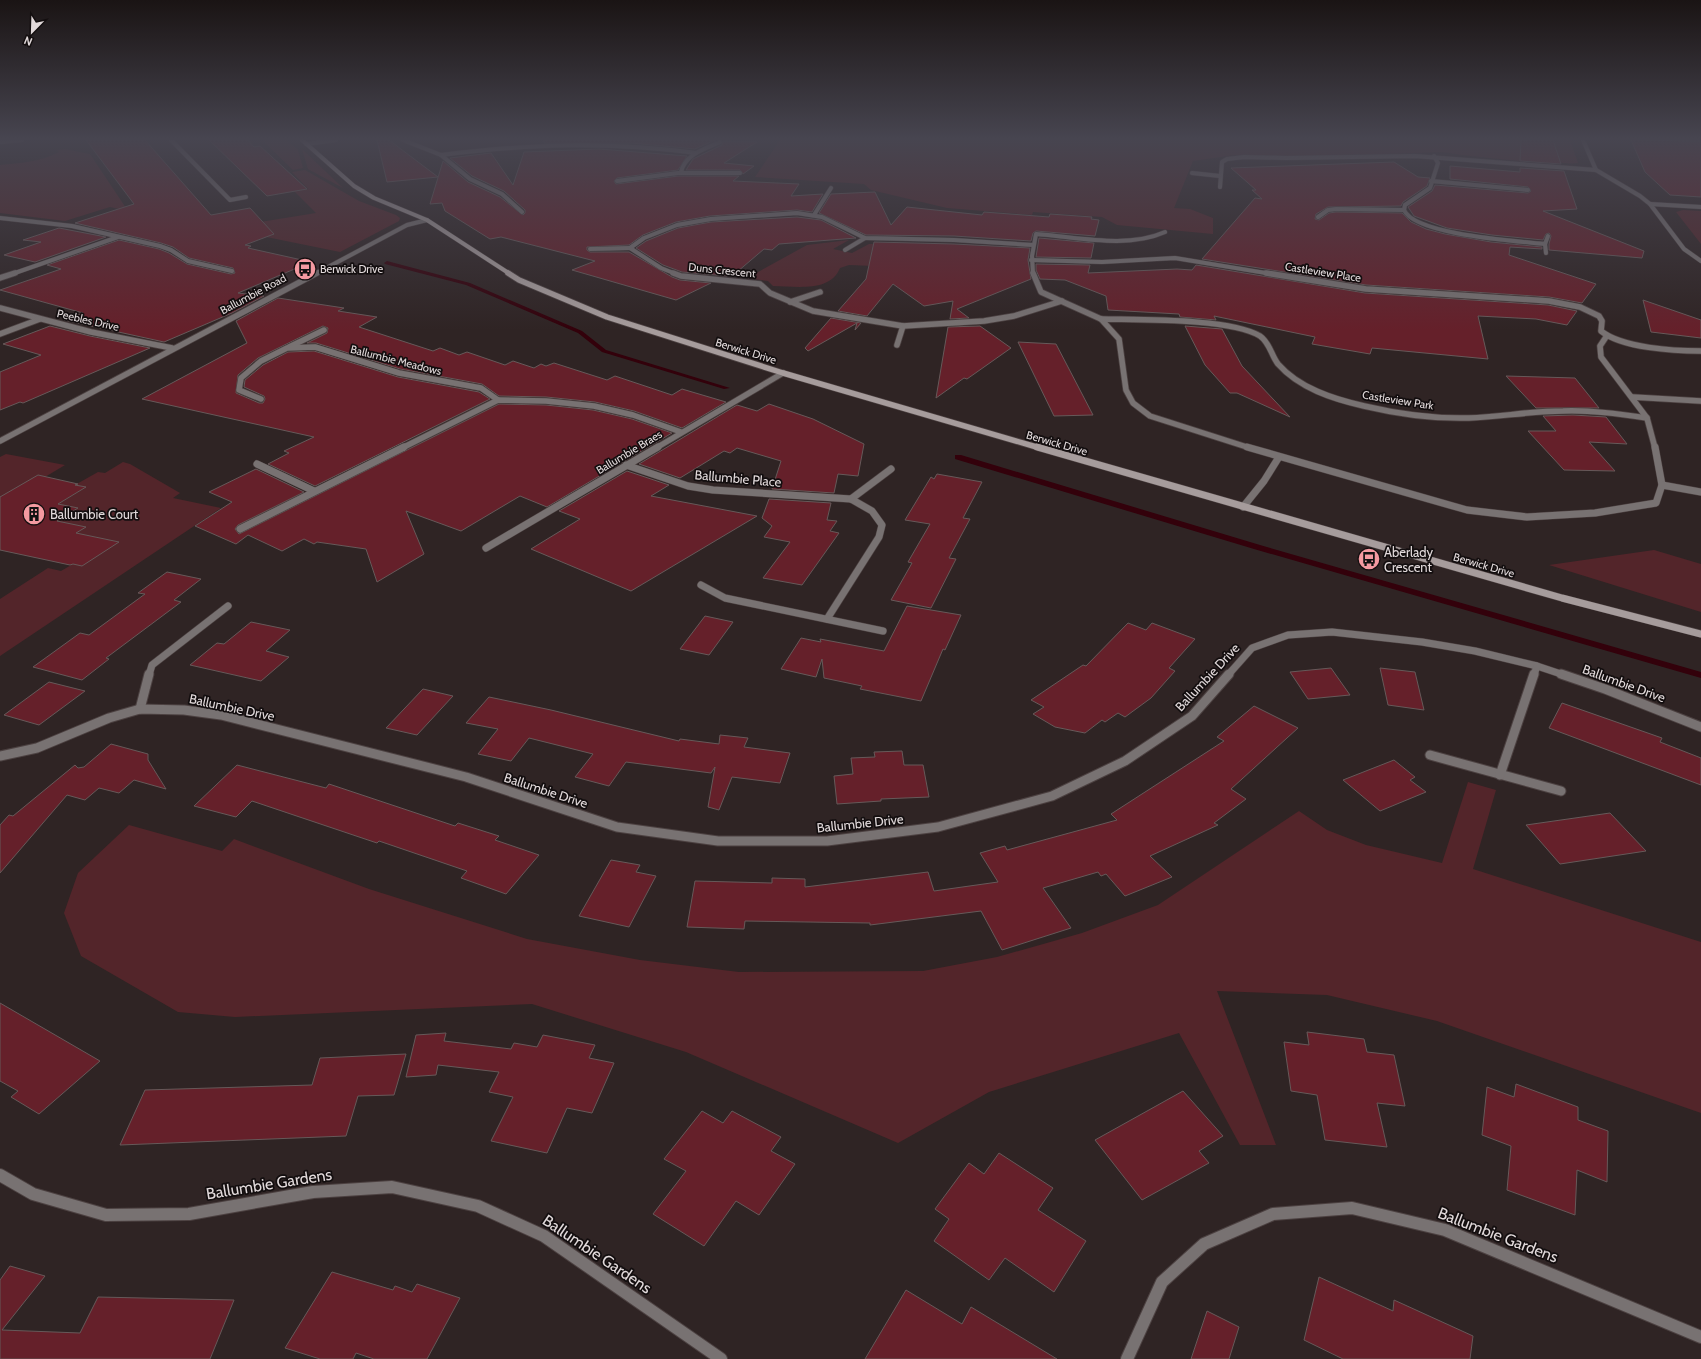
<svg xmlns="http://www.w3.org/2000/svg" width="1701" height="1359" viewBox="0 0 1701 1359" font-family="Cabin,sans-serif">
<style>
.green{fill:#53252a}
.lines{fill:none;stroke-linecap:round;stroke-linejoin:round}
.stream{fill:#33010b;fill-rule:evenodd}
.building{fill:#65202a;stroke:#665959}
.street-far4-casing{stroke:#4c4141;stroke-width:5}
.street-far3-casing{stroke:#4c4141;stroke-width:7}
.street-far2-casing{stroke:#4c4141;stroke-width:8}
.street-far1-casing{stroke:#4c4141;stroke-width:11}
.street-casing{stroke:#4c4141;stroke-width:14}
.secondary-far2-casing{stroke:#4c4141;stroke-width:5}
.secondary-far1-casing{stroke:#4c4141;stroke-width:7}
.secondary-casing{stroke:#4c4141;stroke-width:8}
.street-far4{stroke:#787272;stroke-width:4}
.street-far3{stroke:#787272;stroke-width:5.5}
.street-far2{stroke:#787272;stroke-width:7}
.street-far1{stroke:#787272;stroke-width:9}
.street{stroke:#787272;stroke-width:12}
.secondary-far2{stroke:#a69c9c;stroke-width:4}
.secondary-far1{stroke:#a69c9c;stroke-width:5.5}
.secondary{stroke:#a69c9c;stroke-width:7}
.labels{text-anchor:middle;dominant-baseline:central;stroke-width:3.5;stroke-linejoin:round;paint-order:stroke}
.far-poi-label{font-size:11px;fill:#e2dadb;stroke:#130e0f;text-anchor:start}
.far-street-label{font-size:11px;fill:#e2dadb;stroke:#130e0f}
.street-label{font-size:13px;fill:#e2dadb;stroke:#130e0f}
.poi-label{font-size:13px;fill:#e2dadb;stroke:#130e0f;text-anchor:start}
.near-street-label{font-size:16px;fill:#e2dadb;stroke:#130e0f}
</style>
<rect width="100%" height="100%" fill="#2f2424"/>
<g class="green">
<path d="M262,140H287L298,150L303,168L293,170Z"/>
<path d="M780,140H1570L1578,163C1559,166 1537,154 1519,161L1462,155L1443,152L1290,157L1234,155L1193,161L1174,208L1190,209L1213,218V234L1117,225L1102,217L1033,212L1032,215L947,208L871,190L864,184L755,177Z"/>
<path d="M65,149L90,154L128,211L110,207L65,221L0,213V165C19,163 41,162 59,152L57,150Z"/>
<path d="M302,149L343,188L308,169Z"/>
<path d="M305,170L359,201L396,215L400,218L399,221L340,252L222,228L316,213L294,191L308,189L292,172Z"/>
<path d="M1683,210L1701,211V244L1676,212Z"/>
<path d="M849,240L833,249L852,253L869,244H886L874,266L849,265L840,268C830,293 795,286 773,286L768,281L747,278L807,245Z"/>
<path d="M6,454L65,465L45,477L38,475L0,501V457Z"/>
<path d="M123,462L130,464L180,493L173,498L221,508L0,656V599L48,568L61,571L73,564L118,542L76,533L85,527L57,521L77,508L58,504L85,488L75,485L98,472L105,473Z"/>
<path d="M1654,550L1701,564V612L1549,565Z"/>
<path d="M1468,782L1496,790L1473,869L1701,942V1113L1437,1021L1327,995L1217,991L1276,1145H1240L1179,1033L989,1092L898,1143L686,1052L532,1004L235,1017L178,1012L81,956L64,913L78,873L129,825L222,851L234,839L369,889L527,939L640,960L739,972L923,971L997,957L1082,933L1158,905L1299,811L1327,830L1366,845L1442,863Z"/>
</g>
<g class="lines">
<g class="stream">
<path d="M387,261L470,283L582,331L606,350L730,388L724,389L602,352L578,333L466,285L385,264L384,263Z"/>
<path d="M955,455H961L1260,545L1701,672V678L1254,549L955,459Z"/>
</g>
</g>
<g class="building">
<path d="M86,140H145L211,215L250,208L274,234L245,245L251,246L248,248L311,262L238,293L264,296L232,313L164,342L64,320L83,313L0,290L61,269L47,265L119,240L159,249L169,253L187,264L231,274L235,273L233,268L189,258L173,247L161,243L75,223L134,204Z"/>
<path d="M209,140H248L254,147L260,146L307,189L267,196Z"/>
<path d="M377,140H389L438,177L387,182Z"/>
<path d="M544,140H715L695,149L631,143H544Z"/>
<path d="M1521,140H1553L1561,164L1520,161Z"/>
<path d="M1631,140L1701,141V197L1670,195L1645,172Z"/>
<path d="M723,141L757,142L724,163L754,166L743,174L740,170H686L693,159L722,145Z"/>
<path d="M599,149L687,156L678,170L617,178L614,181L616,184L678,176H739L733,181L799,184L791,196L823,194L812,212L797,210L710,216L676,222L643,235L629,245L587,247V250L590,252H629L672,277L680,280L711,283L676,300L572,270L595,261L501,237L490,239L445,211L442,203L430,204L443,161L468,182L500,197L523,215L525,213V210L504,191L472,176L450,158L491,153L513,185L524,152Z"/>
<path d="M1394,162L1418,177L1430,178L1427,186L1403,202L1401,206L1328,207L1316,214L1315,219L1319,220L1329,213L1336,212L1402,213L1411,222L1426,229L1445,234L1491,242L1542,247V249L1510,247L1509,255L1596,284L1582,303L1549,297L1366,285L1202,259L1255,198L1262,199L1252,190H1256L1231,168Z"/>
<path d="M1450,166L1520,172V168L1564,171L1577,209L1543,211L1644,251L1642,258L1549,250V244L1551,236L1549,233L1546,234L1543,240L1492,235L1447,228L1414,216L1408,207L1432,191L1435,185L1528,193L1531,191L1528,187L1450,179Z"/>
<path d="M875,192L891,225L907,207L982,215L984,212L1049,217L1050,214L1092,217L1091,219L1099,220L1095,236L1036,231L1033,233L1031,241L954,236L866,235L819,213L831,194Z"/>
<path d="M797,217L821,220L856,238L779,244L772,250L764,249L737,272L727,276L682,272L663,265L636,248L646,241L678,228L711,222Z"/>
<path d="M59,228L106,237L35,262L4,255L41,242L23,240Z"/>
<path d="M1039,238L1094,243L1091,258L1036,257Z"/>
<path d="M874,242L954,244L1030,248L1028,260L1031,279L957,309L969,318L950,319L953,301L924,306L893,284L867,316L838,311L866,279Z"/>
<path d="M1036,264L1090,265L1088,273L1177,269L1192,270L1196,265L1365,293L1548,305L1577,311L1567,325L1536,319L1478,316L1488,359L1372,348L1370,354L1312,344L1315,337L1214,316L1216,320L1180,317L1179,314L1108,310L1106,296L1065,280L1040,279L1036,270Z"/>
<path d="M278,298L344,308L338,311L377,317L359,327L433,351L440,348L459,355L467,352L505,365L513,361L534,368L541,364L546,366L554,363L607,380L615,376L672,395L682,389L726,402L682,428L634,411L595,402L546,397L499,396L482,384L400,369L316,343H307L327,333L328,328L323,326L258,358L238,375L236,393L259,403H263L265,399L264,396L244,387L245,380L263,365L288,352L314,351L398,377L479,392L490,399L315,486L268,464L289,453L284,451L314,437L142,399L247,343L236,321Z"/>
<path d="M1643,300L1701,320V338L1651,332Z"/>
<path d="M831,318L861,323L855,330L857,323L808,351L805,348Z"/>
<path d="M50,326L90,336L150,348L23,403L20,402L0,410V372L41,355L3,344Z"/>
<path d="M980,326L1011,348L967,379L964,378L936,398L948,327Z"/>
<path d="M1185,326L1222,329L1242,366L1290,417L1237,393H1230L1205,365Z"/>
<path d="M1018,342L1056,344L1093,415L1054,416Z"/>
<path d="M1506,376L1575,378L1599,408H1536Z"/>
<path d="M499,404L546,405L593,410L632,419L672,433L547,507L520,496L461,531L406,511L424,554L377,582L366,549L317,542L314,544L304,539L282,551L248,535L236,544L195,526L232,502L209,492L256,469L304,492L238,525L235,529L239,534Z"/>
<path d="M769,404L813,419L864,444L858,476L838,474L834,493L772,489L781,461L737,448L730,453L724,451L680,478L639,464L737,405L757,411Z"/>
<path d="M1573,415L1606,417L1627,444L1589,442L1615,471L1564,470L1528,431H1556L1543,416Z"/>
<path d="M627,471L669,485L651,496L757,516L631,591L531,549L580,519L559,511Z"/>
<path d="M937,474L982,482L963,518L970,519L949,558L956,559L931,608L891,600L912,563L908,562L930,524L905,520L931,477L934,479Z"/>
<path d="M38,475L78,484L75,485L86,487L58,504L78,508L57,521L86,527L76,533L119,542L82,566L73,564L70,565L0,550V497Z"/>
<path d="M769,499L831,503L827,520L837,521L830,531L839,533L802,585L763,578L790,542L764,537L772,526L762,518Z"/>
<path d="M167,572L201,579L174,600L181,602L106,658L109,659L82,680L33,667L80,633L89,635L145,594L138,593Z"/>
<path d="M907,606L961,615L945,650L943,649L921,701L860,689L862,686L824,678L822,659L816,677L781,669L801,638L821,642L820,639L884,651Z"/>
<path d="M705,616L733,622L709,655L680,649Z"/>
<path d="M251,622L290,630L266,651L289,657L261,681L190,665L217,643L224,644Z"/>
<path d="M1128,623L1146,630L1152,623L1195,639L1169,668L1175,671L1151,698L1125,717L1118,713L1105,722L1102,720L1085,733L1055,727L1033,714L1044,707L1031,700L1083,665L1086,666Z"/>
<path d="M1331,668L1350,695L1308,699L1290,672Z"/>
<path d="M1380,668L1415,672L1424,710L1388,705Z"/>
<path d="M49,682L85,691L39,725L4,715Z"/>
<path d="M423,689L453,696L417,735L386,728Z"/>
<path d="M489,697L551,710L679,741L680,739L719,744L720,735L748,738L744,747L790,753L780,783L732,777L719,810L708,807L715,767L711,773L626,762L609,786L575,777L593,754L529,738L511,761L478,754L498,729L466,723Z"/>
<path d="M1562,703L1662,738L1660,742L1701,758V785L1549,728Z"/>
<path d="M1254,706L1298,728L1231,789L1246,799L1214,823L1218,825L1150,856L1172,877L1125,896L1106,874L1101,876L1098,872L1043,888L1071,928L1002,950L981,911L870,925V923L745,921L744,929L687,927L695,881L772,883V878L805,879V887L928,872L934,891L998,882L980,853L1005,846L1007,850L1117,820L1111,814L1224,741L1217,737Z"/>
<path d="M111,744L148,754V760L166,789L134,780L119,793L99,788L85,800L67,795L0,873V825L9,815L13,816L75,765L78,768L84,767Z"/>
<path d="M902,751L904,765H923L929,797L881,799V801L837,804L834,776L853,774L851,758L875,757L874,752Z"/>
<path d="M1394,760L1415,777L1410,780L1426,792L1380,811L1343,780Z"/>
<path d="M237,765L326,788L329,784L455,826L458,823L499,836L495,840L539,855L506,894L461,878L467,871L379,841L377,843L252,801L236,817L194,806Z"/>
<path d="M1610,813L1646,851L1560,864L1526,825Z"/>
<path d="M611,860L640,865L636,872L656,876L629,927L579,916Z"/>
<path d="M0,1003L100,1061L39,1114L11,1097L18,1091L0,1081Z"/>
<path d="M1307,1032L1364,1039L1367,1052L1394,1055L1405,1106L1377,1103L1387,1147L1325,1140L1317,1095L1291,1091L1284,1042L1309,1045Z"/>
<path d="M446,1033L444,1041L511,1049L514,1043L537,1047L543,1035L595,1045L589,1058L614,1063L592,1113L567,1108L547,1153L491,1141L513,1097L489,1092L499,1072L438,1065L436,1075L406,1077L416,1035Z"/>
<path d="M406,1054L394,1095L358,1096L346,1136L120,1145L145,1090L312,1085L320,1058Z"/>
<path d="M1516,1084L1578,1107V1120L1608,1131L1607,1182L1577,1170L1575,1215L1507,1190L1511,1146L1482,1135L1487,1087L1514,1097Z"/>
<path d="M1183,1091L1223,1136L1199,1151L1209,1163L1142,1200L1095,1140Z"/>
<path d="M702,1111L723,1123L732,1111L781,1137L771,1151L795,1164L759,1215L736,1201L704,1246L653,1214L686,1171L664,1159Z"/>
<path d="M999,1153L1053,1188L1038,1210L1086,1241L1054,1292L1005,1258L989,1280L934,1241L949,1219L935,1209L969,1163L984,1174Z"/>
<path d="M10,1266L45,1276L2,1330L80,1333L98,1297L234,1300L210,1359H0V1280Z"/>
<path d="M332,1272L393,1290L395,1286L412,1292L417,1284L460,1298L427,1359H374L356,1353L353,1359H320L285,1348Z"/>
<path d="M1319,1277L1393,1311L1394,1300L1473,1336L1470,1359H1343L1304,1340Z"/>
<path d="M906,1290L962,1324L971,1307L1057,1359H865Z"/>
<path d="M1207,1311L1239,1327L1229,1359H1191Z"/>
</g>
<g class="lines">
<g class="street-far4-casing">
<g id="street-far4">
<path d="M171,140L230,200L246,197"/>
<path d="M403,140L441,155L470,179L502,194L522,212"/>
<path d="M1583,140L1596,170L1640,196L1650,204L1684,249L1701,261"/>
<path d="M0,142L22,140"/>
<path d="M306,144L336,140"/>
<path d="M441,155C530,144 606,141 696,153"/>
<path d="M1434,156L1438,163L1430,188L1405,205L1404,210C1415,235 1518,241 1545,244"/>
<path d="M681,172C685,154 705,149 720,142"/>
<path d="M1192,173L1220,176"/>
<path d="M617,181L678,173H740"/>
<path d="M1431,181L1528,190"/>
<path d="M1220,187L1222,162L1227,159L1244,157L1286,158L1415,156L1596,170"/>
<path d="M1650,204L1701,207"/>
<path d="M814,215L831,188"/>
<path d="M1318,217L1328,210L1336,209L1404,210"/>
<path d="M0,218L72,226L160,246L171,250L188,261L232,271"/>
<path d="M590,249L630,248"/>
<path d="M845,250L865,238"/>
<path d="M1546,253L1545,244L1548,236"/>
<path d="M1031,260L1102,262L1175,258L1272,274"/>
<path d="M12,274L118,237"/>
<path d="M315,274L407,225L427,220"/>
<path d="M676,274L661,268L630,248L644,238L677,225L711,219L797,213L822,217L865,238L954,240L1033,245"/>
<path d="M1033,274L1032,256L1036,234C1078,237 1127,249 1165,232"/>
</g>
</g>
<g class="street-far3-casing">
<g id="street-far3">
<path d="M673,273L681,276L760,284L770,293L813,311L903,326L984,321L1014,316L1062,301"/>
<path d="M1033,273L1041,292L1101,319L1119,339L1126,390L1133,403L1150,416L1250,448"/>
<path d="M1266,273L1366,289L1549,301L1580,307L1599,316L1602,321L1601,331C1622,348 1674,351 1701,351"/>
<path d="M0,278L15,273"/>
<path d="M790,302L820,292"/>
<path d="M0,308L91,332L172,348"/>
<path d="M1101,319C1138,320 1230,318 1260,336C1270,343 1271,355 1278,364C1299,388 1333,399 1364,406C1398,414 1433,419 1469,418C1500,417 1531,411 1563,411C1591,410 1619,414 1647,418"/>
<path d="M0,334L40,319"/>
<path d="M1606,337L1600,346L1601,357L1647,418L1655,448"/>
<path d="M897,345L903,326"/>
<path d="M289,347L324,330"/>
<path d="M1632,397L1701,401"/>
<path d="M261,399L239,390L241,378L261,361L287,348L315,347L399,373L481,388L498,400"/>
<path d="M0,441L317,273"/>
<path d="M402,448L498,400L546,401L594,406L633,415L681,432"/>
<path d="M656,448L783,373"/>
</g>
</g>
<g class="street-far2-casing">
<g id="street-far2">
<path d="M1247,447L1467,510L1527,517L1595,513L1656,503L1662,485L1655,447"/>
<path d="M257,464L314,491"/>
<path d="M626,465L688,486L713,490L851,499L872,511L882,525L879,537L827,619"/>
<path d="M1662,485L1701,492"/>
<path d="M851,499L891,469"/>
<path d="M1243,507L1264,481L1279,457"/>
<path d="M240,529L404,447"/>
<path d="M486,548L658,447"/>
<path d="M701,585L725,598L883,631"/>
<path d="M149,675L152,665L228,606"/>
<path d="M1228,675L1252,648L1288,635L1332,632L1422,642L1475,651L1537,666L1564,675"/>
<path d="M1534,675L1537,666"/>
</g>
</g>
<g class="street-far1-casing">
<g id="street-far1">
<path d="M1561,674L1605,689L1701,727"/>
<path d="M140,709L149,674"/>
<path d="M1430,755L1561,791"/>
<path d="M0,756L37,748L109,718L140,709L184,710L221,715L466,777L617,827L718,841H827L938,827L1052,796L1125,761L1192,716L1229,674"/>
<path d="M1500,775L1534,674"/>
</g>
</g>
<g class="street-casing">
<g id="street">
<path d="M0,1175L33,1194L106,1215L189,1214L313,1192L392,1187L478,1206L544,1236L721,1359"/>
<path d="M1127,1359L1162,1282L1204,1244L1273,1214L1352,1208L1445,1230L1701,1337"/>
</g>
</g>
<g class="secondary-far2-casing">
<path id="secondary-far2" d="M302,140L354,186L374,198L427,220L510,274"/>
</g>
<g class="secondary-far1-casing">
<path id="secondary-far1" d="M508,273L519,280L607,317L783,373L1040,448"/>
</g>
<g class="secondary-casing">
<path id="secondary" d="M1037,447L1562,598L1701,634"/>
</g>
<use href="#street-far4" class="street-far4"/>
<use href="#street-far3" class="street-far3"/>
<use href="#street-far2" class="street-far2"/>
<use href="#street-far1" class="street-far1"/>
<use href="#street" class="street"/>
<use href="#secondary-far2" class="secondary-far2"/>
<use href="#secondary-far1" class="secondary-far1"/>
<use href="#secondary" class="secondary"/>
</g>
<linearGradient id="sky" x2="0" y2="1"><stop stop-color="#1a1414"/><stop offset="0.42" stop-color="#474550"/><stop offset="1" stop-color="#474550" stop-opacity="0"/></linearGradient>
<rect width="1701" height="330" fill="url(#sky)"/>
<defs>
<g id="bus-disc" transform="scale(1.15)"><circle r="9.5" fill="#f49aa1" stroke="#130e0f"/><path d="M-5-6H5V4H4V6H2V4H-2V6H-4V4H-5ZM-3.5-4V0h7V-4ZM-3.5 1.2v1.5H-2V1.2ZM2 1.2v1.5H3.5V1.2Z" fill="#111"/></g>
<g id="building-disc" transform="scale(1.15)"><circle r="9.5" fill="#f49aa1" stroke="#130e0f"/><path d="M-4-6H4V6H1V3H-1V6H-4ZM-2.5-4.3h1.7v1.8h-1.7ZM.8-4.3h1.7v1.8H.8ZM-2.5-1h1.7V.8h-1.7ZM.8-1h1.7V.8H.8Z" fill="#111"/></g>
</defs>
<g fill-rule="evenodd">
<use href="#bus-disc" x="305" y="269"/>
<use href="#building-disc" x="34" y="514"/>
<use href="#bus-disc" x="1369" y="559"/>
</g>
<g class="labels">
<g class="far-poi-label">
<text x="320" y="269">Berwick Drive</text>
</g>
<g class="far-street-label">
<text transform="translate(722 270) rotate(6)">Duns Crescent</text>
<text transform="translate(1323 272) rotate(9)">Castleview Place</text>
<text transform="translate(253 294) rotate(-28)">Ballumbie Road</text>
<text transform="translate(88 320) rotate(13)">Peebles Drive</text>
<text transform="translate(746 351) rotate(17)">Berwick Drive</text>
<text transform="translate(396 360) rotate(14)">Ballumbie Meadows</text>
<text transform="translate(1398 400) rotate(9)">Castleview Park</text>
<text transform="translate(1057 443) rotate(16)">Berwick Drive</text>
<text transform="translate(629 452) rotate(-31)">Ballumbie Braes</text>
<text transform="translate(1484 565) rotate(16)">Berwick Drive</text>
</g>
<g class="street-label">
<text transform="translate(738 478) rotate(5)">Ballumbie Place</text>
<text transform="translate(1207 677) rotate(-47)">Ballumbie Drive</text>
<text transform="translate(1624 683) rotate(20)">Ballumbie Drive</text>
<text transform="translate(232 707) rotate(12)">Ballumbie Drive</text>
<text transform="translate(546 790) rotate(18)">Ballumbie Drive</text>
<text transform="translate(860 823) rotate(-6)">Ballumbie Drive</text>
</g>
<g class="poi-label">
<text x="50" y="514">Ballumbie Court</text>
<text x="1384" y="552">Aberlady<tspan x="1384" dy="15">Crescent</tspan></text>
</g>
<g class="near-street-label">
<text transform="translate(269 1184) rotate(-9)">Ballumbie Gardens</text>
<text transform="translate(1498 1235) rotate(21)">Ballumbie Gardens</text>
<text transform="translate(597 1254) rotate(34)">Ballumbie Gardens</text>
</g>
</g>
<g transform="translate(32 32) rotate(203)" stroke="#130e0f" stroke-width="3" paint-order="stroke">
<path d="M0-3L7 15L0 10L-7 15Z" fill="#e2dadb"/>
<text y="-6" font-size="11" font-weight="bold" text-anchor="middle" fill="#e2dadb">N</text>
</g>
</svg>
